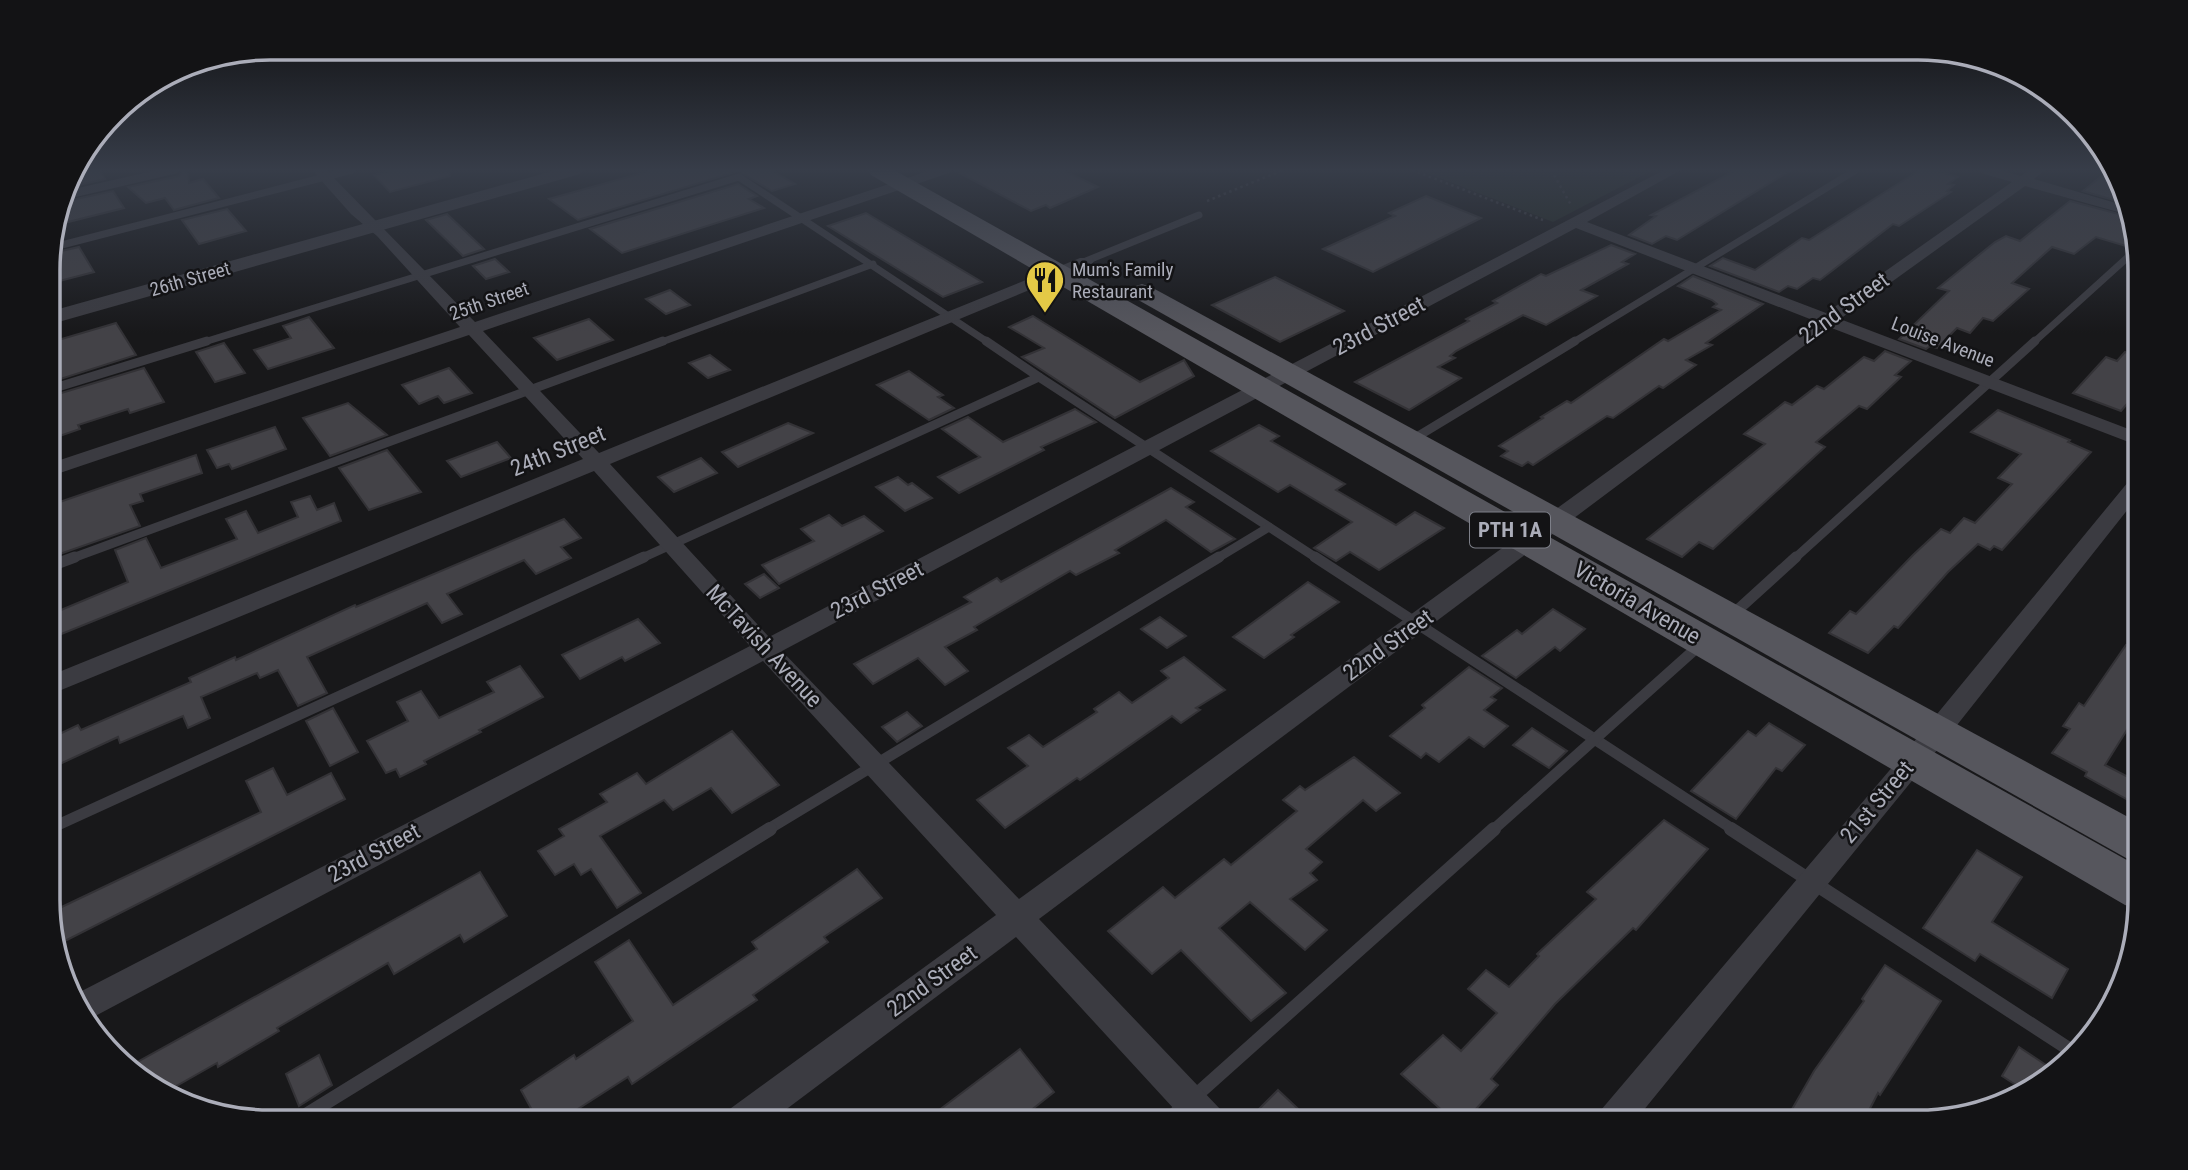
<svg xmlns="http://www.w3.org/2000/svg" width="2188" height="1170" viewBox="0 0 2188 1170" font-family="'Roboto Condensed',sans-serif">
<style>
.green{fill:#222a24}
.building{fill:#434247;stroke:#333236;stroke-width:2}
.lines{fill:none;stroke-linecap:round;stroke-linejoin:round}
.path{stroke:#3f4046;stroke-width:2.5;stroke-dasharray:2.5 3.5;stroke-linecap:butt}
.service-far3{stroke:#3b3b41;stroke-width:7}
.service-far2{stroke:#3b3b41;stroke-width:9}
.service-far1{stroke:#3b3b41;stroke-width:11}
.service{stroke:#3b3b41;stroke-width:14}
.minor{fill:#3b3b41;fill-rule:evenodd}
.tertiary{fill:#3b3b41;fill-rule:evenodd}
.primary{fill:#56565d;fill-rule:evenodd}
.labels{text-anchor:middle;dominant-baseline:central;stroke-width:5;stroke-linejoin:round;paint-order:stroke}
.far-poi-label{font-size:19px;fill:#abadb9;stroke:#131315;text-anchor:start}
.far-street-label{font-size:19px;fill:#abadb9;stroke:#131315}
.shield{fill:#131315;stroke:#7d7f88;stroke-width:2}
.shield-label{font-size:21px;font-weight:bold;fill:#abadb9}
.street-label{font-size:23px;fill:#abadb9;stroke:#131315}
.rim{fill:none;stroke:#abadb9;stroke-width:3.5}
</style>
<rect width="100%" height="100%" fill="#18181a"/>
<path class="green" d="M1419,170H1653L1553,222Z"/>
<g class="building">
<path d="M71,170H100L105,179L66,188Z"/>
<path d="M183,170H188L189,183L203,179L219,198L174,210L165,198L146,203L128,187L179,176Z"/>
<path d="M395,170H449L450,176L390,192L374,175Z"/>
<path d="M653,170H771L795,184L772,191L738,171L578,220L549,199Z"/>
<path d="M954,170H1063L1098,187L1050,208L1046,205L1031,211Z"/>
<path d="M1736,170H1791L1677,240L1666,236L1652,244L1629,235L1656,216L1651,215Z"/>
<path d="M1920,170H1934L1958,177L1948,184L1954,185L1947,191L1951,192L1899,226L1893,224L1820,280L1813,278L1797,289L1788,286L1779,292L1710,266L1723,258L1755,270L1802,238L1809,240Z"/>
<path d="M2109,170H2112L2124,203L2083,191Z"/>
<path d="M738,184L757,196L749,199L764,208L622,253L590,229Z"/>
<path d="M113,191L124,208L56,225L62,202Z"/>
<path d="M1426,196L1481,218L1373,272L1323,249L1395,216L1389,213Z"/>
<path d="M2070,201L2130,217L2139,241L2129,247L2096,237L2074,254L2052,247L2012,283L2029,289L1993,321L1983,318L1970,333L1957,328L1937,348L1930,346L1926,349L1899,339L1949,291L1938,288L1995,242L2006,236L2020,241Z"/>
<path d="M227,209L246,231L199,244L182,220Z"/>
<path d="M866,213L982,282L943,297L828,226Z"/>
<path d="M447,214L484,249L463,256L426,220Z"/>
<path d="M1611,245L1635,254L1622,262L1628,264L1581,290L1597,296L1546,325L1523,315L1456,351L1450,356L1455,358L1438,367L1461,378L1409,410L1355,382L1469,321L1466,319L1497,303L1493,301L1541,274L1546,276Z"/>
<path d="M79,247L94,272L48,284V254Z"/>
<path d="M495,259L509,272L486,279L473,266Z"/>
<path d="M1693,276L1763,304L1706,343L1712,345L1686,360L1696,365L1663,388L1659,386L1613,418L1607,416L1533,465L1528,462L1522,466L1501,456L1508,451L1499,446L1543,418L1541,417L1567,401L1571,403L1664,339L1668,341L1721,310L1713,307L1717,304L1712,300L1678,286Z"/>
<path d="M1275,277L1344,311L1280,342L1212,305Z"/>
<path d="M670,290L690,305L666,314L646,299Z"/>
<path d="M1033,316L1140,382L1184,360L1194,376L1115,418L1022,357L1044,348L1009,327Z"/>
<path d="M309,317L334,348L268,369L254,350L291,338L283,326Z"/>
<path d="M589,319L613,340L557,360L534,338Z"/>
<path d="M116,323L136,355L48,383V343Z"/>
<path d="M224,343L245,373L215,382L196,352Z"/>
<path d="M1885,351L1911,361L1895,375L1901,377L1867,409L1859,406L1816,442L1825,447L1713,549L1699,542L1682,557L1647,539L1765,444L1744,434L1785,402L1792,405L1817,386L1824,389L1864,357L1874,361Z"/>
<path d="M2125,352L2139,357V401L2132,398L2121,411L2073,393L2106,357L2117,361Z"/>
<path d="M710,355L730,370L708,378L689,363Z"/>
<path d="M144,368L164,402L130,413L128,409L78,425L80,429L48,440V397Z"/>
<path d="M449,368L472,393L444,403L438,396L419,404L402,385Z"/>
<path d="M909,371L943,395L938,397L954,408L929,420L877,385Z"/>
<path d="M348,403L387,435L330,456L303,418Z"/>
<path d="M1075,409L1096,422L1041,447L1044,450L959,493L938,477L980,457L942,429L968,417L1003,442Z"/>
<path d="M1998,410L2070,440L2068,442L2091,452L2002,550L1994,546L1990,550L1978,544L1948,572L1898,628L1894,626L1868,653L1829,633L1850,611L1856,614L1913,555L1941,529L1950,533L1964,518L1975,523L2012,484L1998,478L2021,454L1971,432Z"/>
<path d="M788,423L813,433L738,467L722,452Z"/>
<path d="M1259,425L1279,436L1271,441L1345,484L1336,490L1396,525L1415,512L1444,528L1379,570L1350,552L1336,561L1314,548L1352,522L1290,485L1278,492L1211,451Z"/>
<path d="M275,427L286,449L232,469L229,464L217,468L207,450Z"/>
<path d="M497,442L511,458L461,477L447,461Z"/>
<path d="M387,450L421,492L369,510L339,468Z"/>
<path d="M196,455L202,473L140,494L143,501L130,505L140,526L54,556L48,545V506Z"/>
<path d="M701,458L717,473L674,492L658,477Z"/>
<path d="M898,477L908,485L912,483L932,498L905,511L876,487Z"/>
<path d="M1171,488L1194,502L1186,507L1235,539L1211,552L1166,520L1115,550L1119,553L1076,575L1070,571L974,627L977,630L945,647L968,671L945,685L918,658L873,684L854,664L971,602L964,597L997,578L1001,582Z"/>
<path d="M310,496L317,510L334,503L341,521L49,639V615L128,582L115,550L146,538L161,568L237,539L226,519L246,511L258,533L298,517L291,502Z"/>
<path d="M829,515L842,526L864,516L883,531L779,584L762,565L814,541L801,529Z"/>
<path d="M564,519L581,538L561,547L571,558L536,574L524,560L447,594L462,614L442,623L427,603L307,657L327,693L298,706L278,670L260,678L257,673L201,697L210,718L188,728L183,716L120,743L118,737L49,769V739L78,725L81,730L191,682L189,678L235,657L236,660L355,605L356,607Z"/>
<path d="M764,574L779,588L760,598L745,584Z"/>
<path d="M1308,582L1339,602L1291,635L1294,637L1264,658L1233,637Z"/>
<path d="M1553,609L1585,629L1560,651L1555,647L1516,678L1482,656L1517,630L1522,634Z"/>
<path d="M1160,617L1186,636L1167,648L1141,629Z"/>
<path d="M638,619L660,643L625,661L622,657L580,679L562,655Z"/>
<path d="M2126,645L2140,651V709L2105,765L2140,783L2128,800L2085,776L2087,772L2052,753L2070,729L2063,726L2079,703L2084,706Z"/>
<path d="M1184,657L1225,690L1196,708L1200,710L1181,723L1172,716L1080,780L1077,778L1005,828L977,800L1028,766L1008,748L1029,735L1043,747L1097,712L1094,709L1119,692L1132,703L1169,678L1161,671Z"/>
<path d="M520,666L543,697L479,730L481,732L424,761L426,764L400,777L396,769L386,773L367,741L408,721L397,702L421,691L439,718L494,692L487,682Z"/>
<path d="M1469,667L1502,688L1491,697L1496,700L1484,710L1508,726L1484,747L1469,737L1439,762L1426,753L1421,758L1390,736L1425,708L1422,705Z"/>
<path d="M333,708L358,752L330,766L306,721Z"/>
<path d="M907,712L922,726L897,742L882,727Z"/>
<path d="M1769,723L1805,745L1782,771L1776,768L1736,819L1691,791L1748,731L1756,736Z"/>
<path d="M1532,728L1567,751L1549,768L1513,745Z"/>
<path d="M732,731L779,785L732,813L711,788L673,810L664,800L600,836L641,893L617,908L591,869L581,875L574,864L555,875L538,851L564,836L559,829L607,802L600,794L637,773L646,784Z"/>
<path d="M1354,757L1400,793L1376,811L1363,800L1306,849L1322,862L1310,873L1317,880L1290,899L1327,930L1305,950L1250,902L1219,928L1286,993L1251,1021L1181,950L1152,974L1108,931L1163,887L1175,898L1224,859L1231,865L1297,811L1283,800L1300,786L1305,790Z"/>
<path d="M273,768L287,795L331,773L345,799L55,946L49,930V913L261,812L246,781Z"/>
<path d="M1664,820L1708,849L1636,930L1633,928L1555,1004L1491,1079L1498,1085L1464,1122H1455L1401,1074L1443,1035L1461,1051L1497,1013L1468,989L1486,970L1509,987L1539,956L1537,954L1596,899L1587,892Z"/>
<path d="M1977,850L2022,877L1992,922L2068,969L2052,998L1980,954L1975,961L1923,928Z"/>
<path d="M857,869L882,898L824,937L828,942L753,995L757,1000L632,1084L628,1077L556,1123H539L521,1090L574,1055L576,1059L633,1021L595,962L629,940L673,1005L757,949L752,942Z"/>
<path d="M480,872L507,916L464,942L460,935L394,974L388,963L277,1028L279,1031L218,1067L217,1063L164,1093L132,1065Z"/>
<path d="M1885,965L1941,1001L1880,1095L1878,1093L1863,1122H1807L1791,1111L1814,1071L1864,1001L1862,999Z"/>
<path d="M2019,1047L2055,1071L2042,1085L2025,1091L2002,1076Z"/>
<path d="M1020,1049L1054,1092L1015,1123H922Z"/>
<path d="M319,1055L332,1085L299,1106L286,1074Z"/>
<path d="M1278,1090L1312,1122H1246Z"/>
</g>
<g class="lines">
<g class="path">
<path d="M1412,170L1543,220"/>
<path d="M1551,170L1571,205"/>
<path d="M1207,201L1283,170"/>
</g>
<g class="service-far3">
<path d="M50,248L352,170"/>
<path d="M1086,261L1199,215"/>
<path d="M201,343L739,177L989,343"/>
<path d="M659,343L873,264"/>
<path d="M1572,343L1856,170"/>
<path d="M2033,343L2139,247"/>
</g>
<g class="service-far2">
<path d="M1039,377L1318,559"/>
<path d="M48,390L207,341"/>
<path d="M1410,441L1575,341"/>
<path d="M70,559L663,341"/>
<path d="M640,559L1039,377L986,341"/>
<path d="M1216,559L1269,527"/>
<path d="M1794,559L2035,341"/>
</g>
<g class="service-far1">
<path d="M1315,557L1734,830"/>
<path d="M48,567L75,557"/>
<path d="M1731,616L1796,557"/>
<path d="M49,829L644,557"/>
<path d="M767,830L1219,557"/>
<path d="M1493,830L1701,644"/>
</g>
<g class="service">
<path d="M1731,829L2072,1051"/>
<path d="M293,1123L770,829"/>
<path d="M1165,1123L1494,829"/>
</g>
<g class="minor">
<path d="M157,170H180L178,173L63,200L65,191Z"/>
<path d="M312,170H326L475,322L931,170H951L949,173L483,331L599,453L1080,258H1092L1094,261L1092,264L610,464L769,637L1664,170H1681L1587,222L1826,313L2012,182L1981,173L1979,170H2000L2021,176L2029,170H2045L2034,179L2126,206L2129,215L2025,186L1840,319L2139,433V446L1829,327L1039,919L1221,1110L1226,1122H1186L1016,937L768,1123H722L727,1111L996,915L763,661L84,1022L74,995L750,646L594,471L49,695V676L583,459L469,335L48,477V464L460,327L377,236L351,214ZM1576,228L1815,321L1019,899L782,651Z"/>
<path d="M2140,474V494L1946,739L1634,1122H1596L1601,1110L1928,725L2133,476Z"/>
</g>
<path class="tertiary" d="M556,170H583L580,174L48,325V312Z"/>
<g class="primary">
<path d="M868,170H894L2141,868L2139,909L2125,905L871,175Z"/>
<path d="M1142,284L1151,287L2141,824V863L2126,858L1133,297L1129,292L1133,287Z"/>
</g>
</g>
<linearGradient id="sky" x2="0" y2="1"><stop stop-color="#0d0d0e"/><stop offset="0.51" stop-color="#373d49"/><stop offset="1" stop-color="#373d49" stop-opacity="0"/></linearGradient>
<rect width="2188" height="333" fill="url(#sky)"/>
<defs>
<g id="restaurant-pin" transform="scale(2.0125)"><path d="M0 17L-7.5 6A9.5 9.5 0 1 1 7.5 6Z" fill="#e4c946" stroke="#131315"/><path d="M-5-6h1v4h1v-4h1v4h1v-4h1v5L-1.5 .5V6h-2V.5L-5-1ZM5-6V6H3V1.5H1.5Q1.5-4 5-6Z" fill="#111"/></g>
</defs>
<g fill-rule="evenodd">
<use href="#restaurant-pin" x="1045" y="280"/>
</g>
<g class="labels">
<g class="far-poi-label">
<text x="1072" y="269">Mum's Family<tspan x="1072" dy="22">Restaurant</tspan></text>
</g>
<g class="far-street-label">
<text transform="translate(190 279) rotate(-16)">26th Street</text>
<text transform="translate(489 301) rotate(-19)">25th Street</text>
<text transform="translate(1943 342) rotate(21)">Louise Avenue</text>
</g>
<rect class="shield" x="1470" y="512.5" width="80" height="35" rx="5"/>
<g class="shield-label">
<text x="1510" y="530">PTH 1A</text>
</g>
<g class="street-label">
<text transform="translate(1844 308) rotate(-36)">22nd Street</text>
<text transform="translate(1379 326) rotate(-28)">23rd Street</text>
<text transform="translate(558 451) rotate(-22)">24th Street</text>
<text transform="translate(877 590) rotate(-27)">23rd Street</text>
<text transform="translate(1637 603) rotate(30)">Victoria Avenue</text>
<text transform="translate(1388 645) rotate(-36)">22nd Street</text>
<text transform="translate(764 646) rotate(47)">McTavish Avenue</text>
<text transform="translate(1877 802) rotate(-50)">21st Street</text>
<text transform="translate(374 853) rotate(-28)">23rd Street</text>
<text transform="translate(932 981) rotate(-36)">22nd Street</text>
</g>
</g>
<path d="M0 0H2188V1170H0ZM270 60H1918A210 210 0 0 1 2128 270V900A210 210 0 0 1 1918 1110H270A210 210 0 0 1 60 900V270A210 210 0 0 1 270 60Z" fill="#131315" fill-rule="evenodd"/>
<path class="rim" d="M270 60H1918A210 210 0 0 1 2128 270V900A210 210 0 0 1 1918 1110H270A210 210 0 0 1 60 900V270A210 210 0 0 1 270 60Z"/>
</svg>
